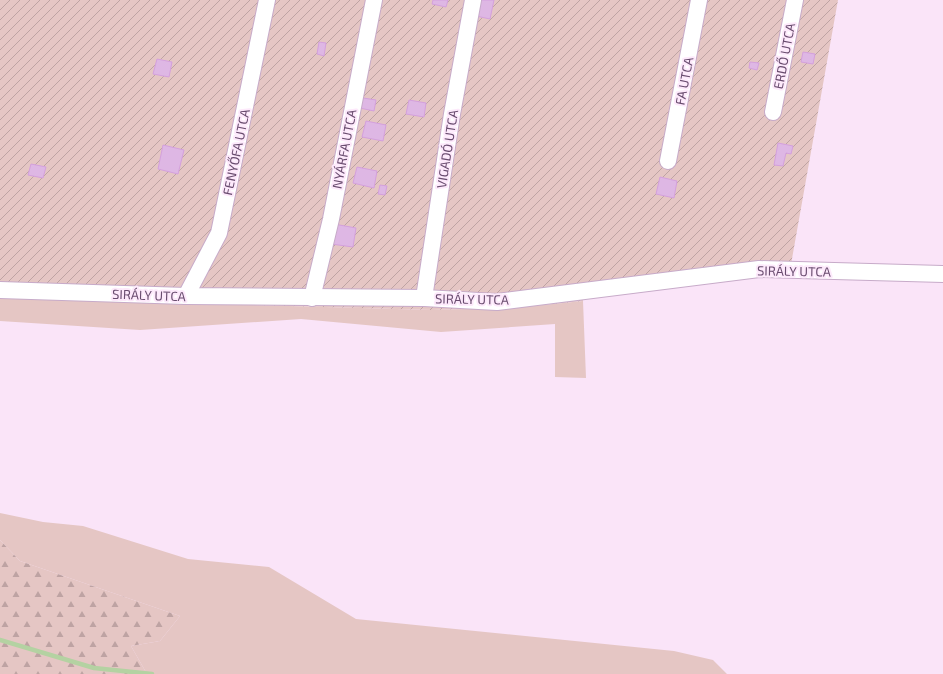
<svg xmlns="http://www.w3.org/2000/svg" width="943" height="674" viewBox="0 0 943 674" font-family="'Exo 2',sans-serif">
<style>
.green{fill:#e5c6c4}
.forest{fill:url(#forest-firs)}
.garden{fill:url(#garden-furrows)}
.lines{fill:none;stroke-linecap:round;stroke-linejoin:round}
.stream{stroke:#b4d2a2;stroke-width:4.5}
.building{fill:#deb7e4;stroke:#d4a0dd}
.minor-casing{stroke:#c7abc9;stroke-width:18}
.minor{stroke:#fff;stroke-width:16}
.labels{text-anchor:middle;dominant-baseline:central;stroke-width:4;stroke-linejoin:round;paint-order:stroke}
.street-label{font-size:13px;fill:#694c6f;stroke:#fde9fb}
</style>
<defs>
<pattern id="forest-firs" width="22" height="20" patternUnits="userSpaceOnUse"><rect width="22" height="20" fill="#e5c6c4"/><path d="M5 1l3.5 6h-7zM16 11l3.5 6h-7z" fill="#bea3a3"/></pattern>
<pattern id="garden-furrows" width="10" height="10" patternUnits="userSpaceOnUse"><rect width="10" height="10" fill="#e5c6c4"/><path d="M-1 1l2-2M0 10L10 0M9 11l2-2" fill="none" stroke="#bea3a3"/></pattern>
</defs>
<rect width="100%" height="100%" fill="#fae4f8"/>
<g class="green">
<path d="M0,298L432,310L522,307L583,301L586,378L555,377V324L441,332L301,319L140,330L0,321Z"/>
<path d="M0,513L43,522L83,526L188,559L269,567L356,619L674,651L713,660L727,674H147L131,646L160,641L180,616L20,561L0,540Z"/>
</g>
<path class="forest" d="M0,540L20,561L180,616L160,641L131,646L147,674H0Z"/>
<path class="garden" d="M0,0H838L790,270L582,292L583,301L522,307L432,310L0,298Z"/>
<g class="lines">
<path class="stream" d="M0,640L94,668L152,674"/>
</g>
<g class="building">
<path d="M433,0H448L446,7L432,4Z"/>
<path d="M480,0H494L490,19L476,16Z"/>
<path d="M319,42L326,43L324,56L317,54Z"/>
<path d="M803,52L815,54L813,64L801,62Z"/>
<path d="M157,59L172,62L169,77L153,74Z"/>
<path d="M750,62L759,63L757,70L749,68Z"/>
<path d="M357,97L376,100L374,111L355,107Z"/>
<path d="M409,100L426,103L424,117L406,114Z"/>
<path d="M366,121L386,125L383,141L362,137Z"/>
<path d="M778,143L793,146L791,154L786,153L783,166L774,165Z"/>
<path d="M163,145L184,150L178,174L158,169Z"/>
<path d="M31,164L46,167L43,178L28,175Z"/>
<path d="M357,167L377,171L374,188L353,183Z"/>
<path d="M660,177L677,181L674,198L656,194Z"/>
<path d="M380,185L387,186L385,195L378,194Z"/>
<path d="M334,224L356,228L353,247L331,244Z"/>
</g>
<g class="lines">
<g class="minor-casing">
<g id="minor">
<path d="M773,112L795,0"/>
<path d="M668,161L699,0"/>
<path d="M0,290L186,296L424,298L497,302L759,269L943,274"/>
<path d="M186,296L219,233L267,0"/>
<path d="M312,298L331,219L374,0"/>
<path d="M424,298L452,114L473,0"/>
</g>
</g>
<use href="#minor" class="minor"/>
</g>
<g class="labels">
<g class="street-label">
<text transform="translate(784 56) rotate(-79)">ERDŐ UTCA</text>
<text transform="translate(684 81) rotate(-79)">FA UTCA</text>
<text transform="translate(344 149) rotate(-79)">NYÁRFA UTCA</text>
<text transform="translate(447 149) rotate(-81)">VIGADÓ UTCA</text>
<text transform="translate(236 152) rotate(-78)">FENYŐFA UTCA</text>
<text transform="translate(794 271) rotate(1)">SIRÁLY UTCA</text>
<text transform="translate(149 295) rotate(2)">SIRÁLY UTCA</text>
<text transform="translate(472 299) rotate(1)">SIRÁLY UTCA</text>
</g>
</g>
</svg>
